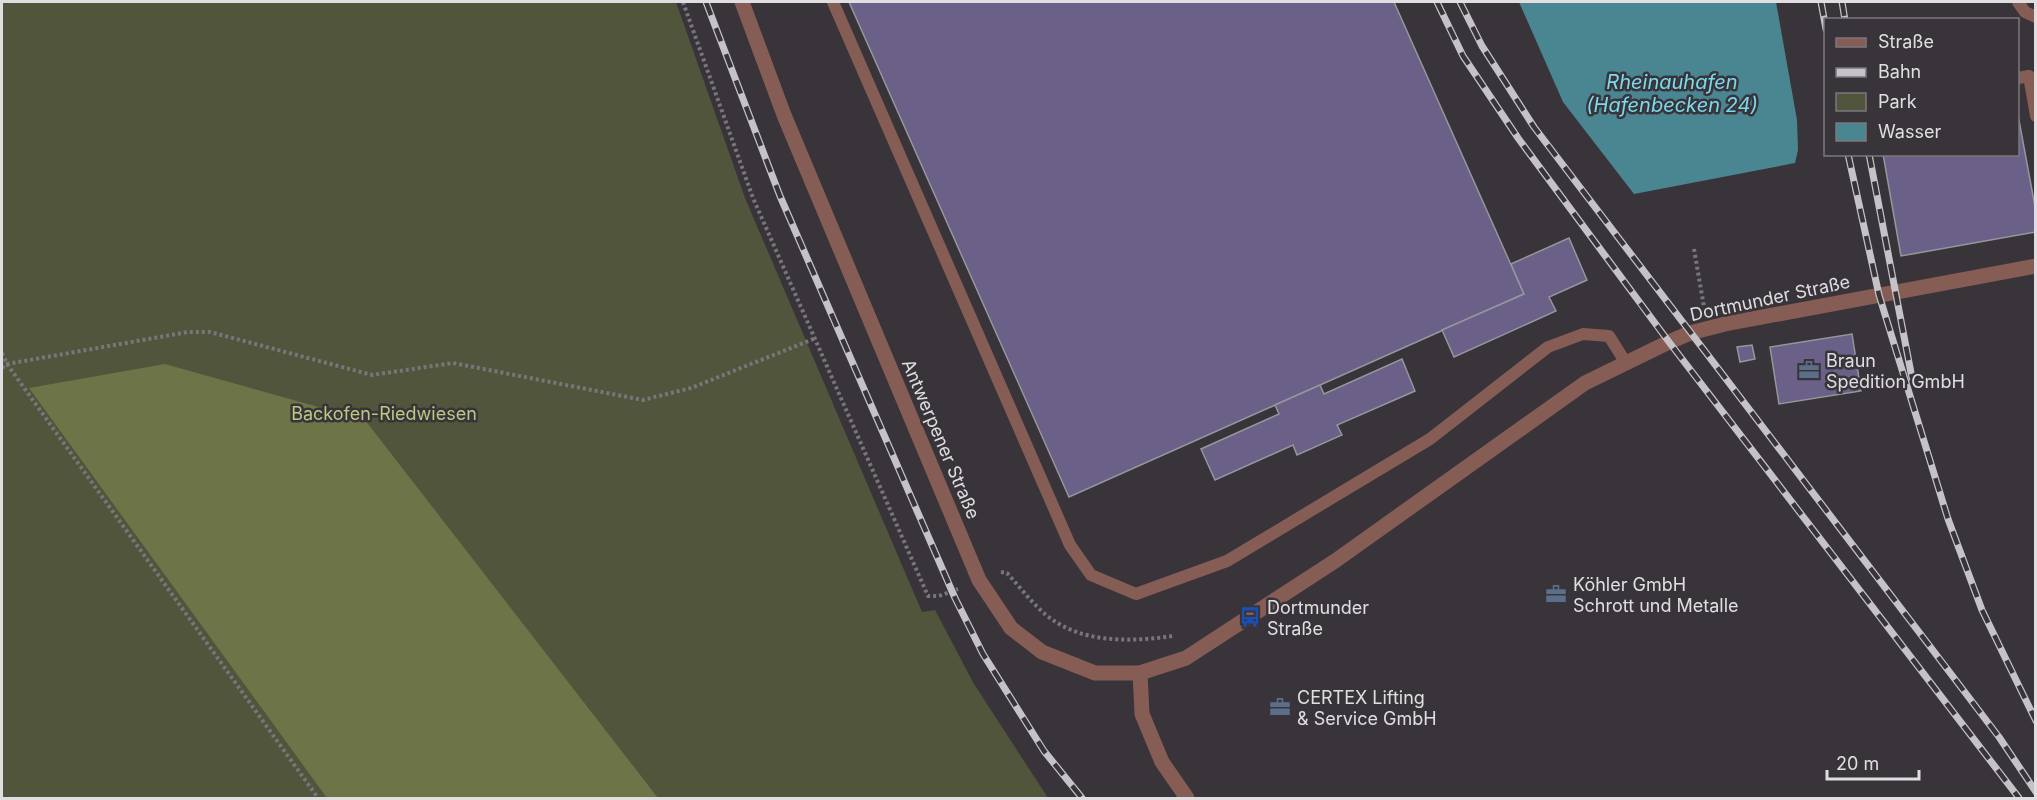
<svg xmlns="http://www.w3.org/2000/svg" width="2037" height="800" viewBox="0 0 2037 800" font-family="Inter,sans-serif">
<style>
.green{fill:#51553b}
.forest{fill:#6d7447}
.water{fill:#4a8692}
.building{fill:#6a6088;stroke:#97969c;stroke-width:1.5}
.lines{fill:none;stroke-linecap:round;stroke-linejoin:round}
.path{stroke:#79767b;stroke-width:4;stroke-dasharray:3 3;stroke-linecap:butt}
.lane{stroke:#865d54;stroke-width:12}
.street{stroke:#865d54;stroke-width:15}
.rail-casing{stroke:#c5c3c7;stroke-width:7}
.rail{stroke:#38343a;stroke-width:4.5;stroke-dasharray:14;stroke-linecap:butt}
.labels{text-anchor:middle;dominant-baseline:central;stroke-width:5;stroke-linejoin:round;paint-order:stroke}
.street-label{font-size:18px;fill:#e0dee1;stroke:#38343a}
.poi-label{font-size:18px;fill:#e0dee1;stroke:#38343a;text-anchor:start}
.park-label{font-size:18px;fill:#bdc880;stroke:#38343a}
.water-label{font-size:20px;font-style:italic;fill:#7adaee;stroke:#38343a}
</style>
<rect width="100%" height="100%" fill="#38343a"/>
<path class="green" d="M2,2H676L745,198L922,612L935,610L974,684L1048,798H2Z"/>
<path class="forest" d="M165,364L365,420L658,798H327L29,388Z"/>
<path class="water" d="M1519,2H1776L1797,120L1798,150L1795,163L1634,194L1563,102Z"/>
<g class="building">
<path d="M849,2H1394L1524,294L1069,497Z"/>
<path d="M2018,115L2036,212V232L1901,256L1883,154H2018Z"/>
<path d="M1569,238L1587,280L1549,297L1556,311L1454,357L1442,330L1524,294L1511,264Z"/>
<path d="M1852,334L1861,391L1779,404L1770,347Z"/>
<path d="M1752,345L1755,359L1740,362L1737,347Z"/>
<path d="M1402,359L1415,391L1337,425L1342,435L1297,455L1293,445L1215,480L1201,449L1279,414L1275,405L1320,385L1324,394Z"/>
</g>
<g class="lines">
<g class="path">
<path d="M683,2L753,198L928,596H939L958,589"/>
<path d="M1694,249L1704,307"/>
<path d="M2,353L7,364L318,798"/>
<path d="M2,368L7,364L188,332H210L372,375L453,363L643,400L691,388L816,338"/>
<path d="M1001,572L1007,573C1019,586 1031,602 1045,614C1080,644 1130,642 1173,636"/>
</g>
<g class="lane">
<path d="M833,2L1070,545L1091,575L1136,594L1227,561L1430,439L1548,347L1583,334L1609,336L1626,363"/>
<path d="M2018,2L2025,12L2036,17"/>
<path d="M2018,78L2029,76L2036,116"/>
</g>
<g class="street">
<path d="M742,2L784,115L979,580L1011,628L1042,652L1095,673H1140L1186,658L1335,561L1585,383L1669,342L1690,333L1725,324L2036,266"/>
<path d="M1140,673L1142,714L1162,762L1187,798"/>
</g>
<g class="rail-casing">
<g id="rail">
<path d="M706,2L780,196L955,598L983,654L1044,751L1082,798"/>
<path d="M1437,2L1463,56L1518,138L1669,342L2019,798"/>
<path d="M1460,2L1482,46L1534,127L1999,737L2036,792"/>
<path d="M1821,2L1826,29"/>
<path d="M1842,2L1845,20"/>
<path d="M1848,154L1879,295L1948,519L1982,610L2036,721"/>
<path d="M1869,154L1912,378"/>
</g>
</g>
<use href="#rail" class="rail"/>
</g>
<defs>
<g id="office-bare" transform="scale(1.62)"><path d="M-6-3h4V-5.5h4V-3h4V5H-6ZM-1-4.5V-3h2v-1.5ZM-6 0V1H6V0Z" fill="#5c6f8a" stroke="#38343a" stroke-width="2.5" paint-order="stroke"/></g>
<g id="bus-bare" transform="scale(1.62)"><path d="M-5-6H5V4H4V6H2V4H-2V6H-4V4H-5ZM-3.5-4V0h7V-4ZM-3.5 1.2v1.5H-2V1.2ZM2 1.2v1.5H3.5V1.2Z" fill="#1a4fb4" stroke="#38343a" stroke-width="2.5" paint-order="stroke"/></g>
</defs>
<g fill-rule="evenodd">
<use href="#office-bare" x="1809" y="370"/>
<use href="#office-bare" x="1556" y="594"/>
<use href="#bus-bare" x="1250" y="617"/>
<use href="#office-bare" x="1280" y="707"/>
</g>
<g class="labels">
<g class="street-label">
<text transform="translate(1770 298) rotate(-12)">Dortmunder Straße</text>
<text transform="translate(941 439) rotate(67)">Antwerpener Straße</text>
</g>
<g class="poi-label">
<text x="1826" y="360">Braun<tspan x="1826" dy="21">Spedition GmbH</tspan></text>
<text x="1573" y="584">Köhler GmbH<tspan x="1573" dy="21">Schrott und Metalle</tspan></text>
<text x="1267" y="607">Dortmunder<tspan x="1267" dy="21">Straße</tspan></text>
<text x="1297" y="697">CERTEX Lifting<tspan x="1297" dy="21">&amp; Service GmbH</tspan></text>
</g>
<g class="park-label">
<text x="384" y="413">Backofen-Riedwiesen</text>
</g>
<g class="water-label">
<text x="1672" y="82">Rheinauhafen<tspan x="1672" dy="23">(Hafenbecken 24)</tspan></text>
</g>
</g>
<rect width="2037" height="800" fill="none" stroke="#e0dee1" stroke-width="6"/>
<rect x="1824" y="18" width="195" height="138" fill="#38343a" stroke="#7b787d" stroke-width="1.5"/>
<rect x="1836" y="38" width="30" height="9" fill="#865d54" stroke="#7b787d" stroke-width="1.5"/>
<text x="1878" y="48" font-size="18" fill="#e0dee1">Straße</text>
<rect x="1836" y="68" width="30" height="9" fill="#c5c3c7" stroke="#7b787d" stroke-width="1.5"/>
<text x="1878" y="78" font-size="18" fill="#e0dee1">Bahn</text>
<rect x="1836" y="93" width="30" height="18" fill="#51553b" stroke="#7b787d" stroke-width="1.5"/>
<text x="1878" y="108" font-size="18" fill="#e0dee1">Park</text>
<rect x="1836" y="123" width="30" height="18" fill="#4a8692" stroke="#7b787d" stroke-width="1.5"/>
<text x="1878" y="138" font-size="18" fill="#e0dee1">Wasser</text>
<path d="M1827 770v9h92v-9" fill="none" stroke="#e0dee1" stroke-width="3"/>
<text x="1836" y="770" font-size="18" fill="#e0dee1" stroke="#38343a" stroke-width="4.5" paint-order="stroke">20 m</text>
</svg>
